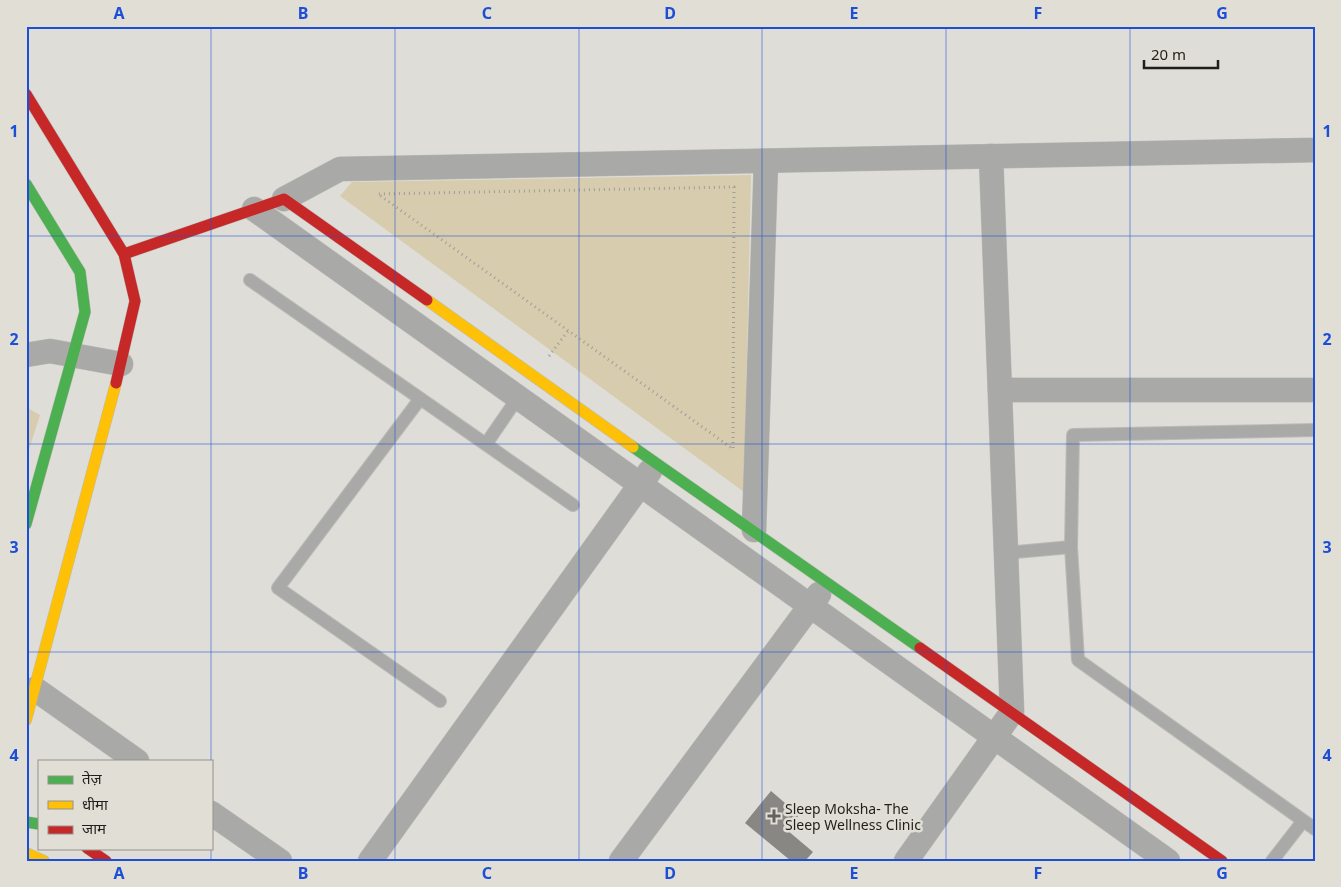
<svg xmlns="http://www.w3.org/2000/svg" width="1341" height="887" viewBox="0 0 1341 887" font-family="'Noto Sans','Noto Sans Devanagari',sans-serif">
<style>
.green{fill:#d8ccae}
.building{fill:#888784}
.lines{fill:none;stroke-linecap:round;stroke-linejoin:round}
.lane-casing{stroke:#bbbab7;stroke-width:14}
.street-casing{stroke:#bbbab7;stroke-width:25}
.fast-casing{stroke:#bbbab7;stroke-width:12}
.slow-casing{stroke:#bbbab7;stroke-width:12}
.jam-casing{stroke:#bbbab7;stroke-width:12}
.path{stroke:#9d9d9b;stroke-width:3;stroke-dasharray:1 4;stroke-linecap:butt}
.lane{stroke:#a9a9a8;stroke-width:12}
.street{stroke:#a9a9a8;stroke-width:24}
.fast{stroke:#4caf50;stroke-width:11}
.slow{stroke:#ffc107;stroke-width:11}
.jam{stroke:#c62828;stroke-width:11}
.grid{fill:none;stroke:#1d4ed8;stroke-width:1;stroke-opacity:0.55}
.poi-dot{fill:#63625e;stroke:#e1ded5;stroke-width:2}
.labels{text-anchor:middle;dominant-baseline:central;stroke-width:5;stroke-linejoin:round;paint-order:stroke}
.poi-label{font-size:14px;fill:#211f1c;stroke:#e1ded5;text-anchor:start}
.neatline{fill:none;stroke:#1d4ed8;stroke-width:2}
.grid-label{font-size:16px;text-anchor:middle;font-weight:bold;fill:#1d4ed8}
</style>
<rect width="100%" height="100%" fill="#deddd8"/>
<g class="green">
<path d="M751,175L744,492L340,196L352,182Z"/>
<path d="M26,407L40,415L26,459Z"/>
</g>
<path class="building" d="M771,791L799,815L787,830L813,852L805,861H791L745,823Z"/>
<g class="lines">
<g class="lane-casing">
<g id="lane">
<path d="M250,280L573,505"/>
<path d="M420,399L278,588L440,701"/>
<path d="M1315,430L1073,435L1071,547L1078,660L1315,829"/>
<path d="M486,444L521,393"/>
<path d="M1006,553L1071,547"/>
<path d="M1272,861L1303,821"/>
</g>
</g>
<g class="street-casing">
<g id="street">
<path d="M284,199L340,169L1315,150"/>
<path d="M254,209L1168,861"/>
<path d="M26,355L50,351L121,364"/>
<path d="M1000,390H1315"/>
<path d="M754,530L766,161"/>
<path d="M35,689L137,761"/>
<path d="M211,813L280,861"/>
<path d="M370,861L650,471"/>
<path d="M621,861L819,594"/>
<path d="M906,861L1012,712L991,156"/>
</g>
</g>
<g class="fast-casing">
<g id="fast">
<path d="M26,184L80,272L85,312L26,524"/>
<path d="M633,447L920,648"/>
<path d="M26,822L39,824"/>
</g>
</g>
<g class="slow-casing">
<g id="slow">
<path d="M427,300L633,447"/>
<path d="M26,720L116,383"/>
<path d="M26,853L44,861"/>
</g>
</g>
<g class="jam-casing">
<g id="jam">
<path d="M26,94L124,254L135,301L116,383"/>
<path d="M124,254L284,199L427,300"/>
<path d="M920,648L1222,861"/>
<path d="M87,848L106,861"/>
</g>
</g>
<g class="path">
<path d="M734,187L733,449L378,194Z"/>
<path d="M549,356L568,331"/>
</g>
<use href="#lane" class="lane"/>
<use href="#street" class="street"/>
<use href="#fast" class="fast"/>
<use href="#slow" class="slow"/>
<use href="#jam" class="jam"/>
</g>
<path class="grid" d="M211,26V761M395,26V861M579,26V861M762,26V861M946,26V861M1130,26V861M26,236H1315M26,444H1315M26,652H1315M211,848V861"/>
<path class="poi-dot" d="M771.5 808.5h5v5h5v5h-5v5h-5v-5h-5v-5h5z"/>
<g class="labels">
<g class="poi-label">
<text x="785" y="808">Sleep Moksha- The<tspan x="785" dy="16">Sleep Wellness Clinic</tspan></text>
</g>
</g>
<rect width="1341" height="887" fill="none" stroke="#e1ded5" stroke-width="55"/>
<rect x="38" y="760" width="175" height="90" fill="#e1ded5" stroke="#94928b"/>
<rect x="48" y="776" width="25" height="8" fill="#4caf50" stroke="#94928b"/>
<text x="82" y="784" font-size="15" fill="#211f1c">तेज़</text>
<rect x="48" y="801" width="25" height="8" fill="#ffc107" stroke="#94928b"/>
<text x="82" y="810" font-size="15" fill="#211f1c">धीमा</text>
<rect x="48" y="826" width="25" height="8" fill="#c62828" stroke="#94928b"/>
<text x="82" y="834" font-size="15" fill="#211f1c">जाम</text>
<path d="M1144 60v8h74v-8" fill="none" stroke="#211f1c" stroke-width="2.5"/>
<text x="1151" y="60" font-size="15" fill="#211f1c" stroke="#e1ded5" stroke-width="4" paint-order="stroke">20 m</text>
<rect x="28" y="28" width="1286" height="832" class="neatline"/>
<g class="grid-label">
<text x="119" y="19">A</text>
<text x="303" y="19">B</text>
<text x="487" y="19">C</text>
<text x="670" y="19">D</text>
<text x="854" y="19">E</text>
<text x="1038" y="19">F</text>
<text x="1222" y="19">G</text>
<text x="14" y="137">1</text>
<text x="1327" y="137">1</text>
<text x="14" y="345">2</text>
<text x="1327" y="345">2</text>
<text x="14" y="553">3</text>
<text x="1327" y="553">3</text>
<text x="14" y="761">4</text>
<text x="1327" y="761">4</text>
<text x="119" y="879">A</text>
<text x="303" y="879">B</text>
<text x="487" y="879">C</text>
<text x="670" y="879">D</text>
<text x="854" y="879">E</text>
<text x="1038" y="879">F</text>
<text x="1222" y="879">G</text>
</g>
</svg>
